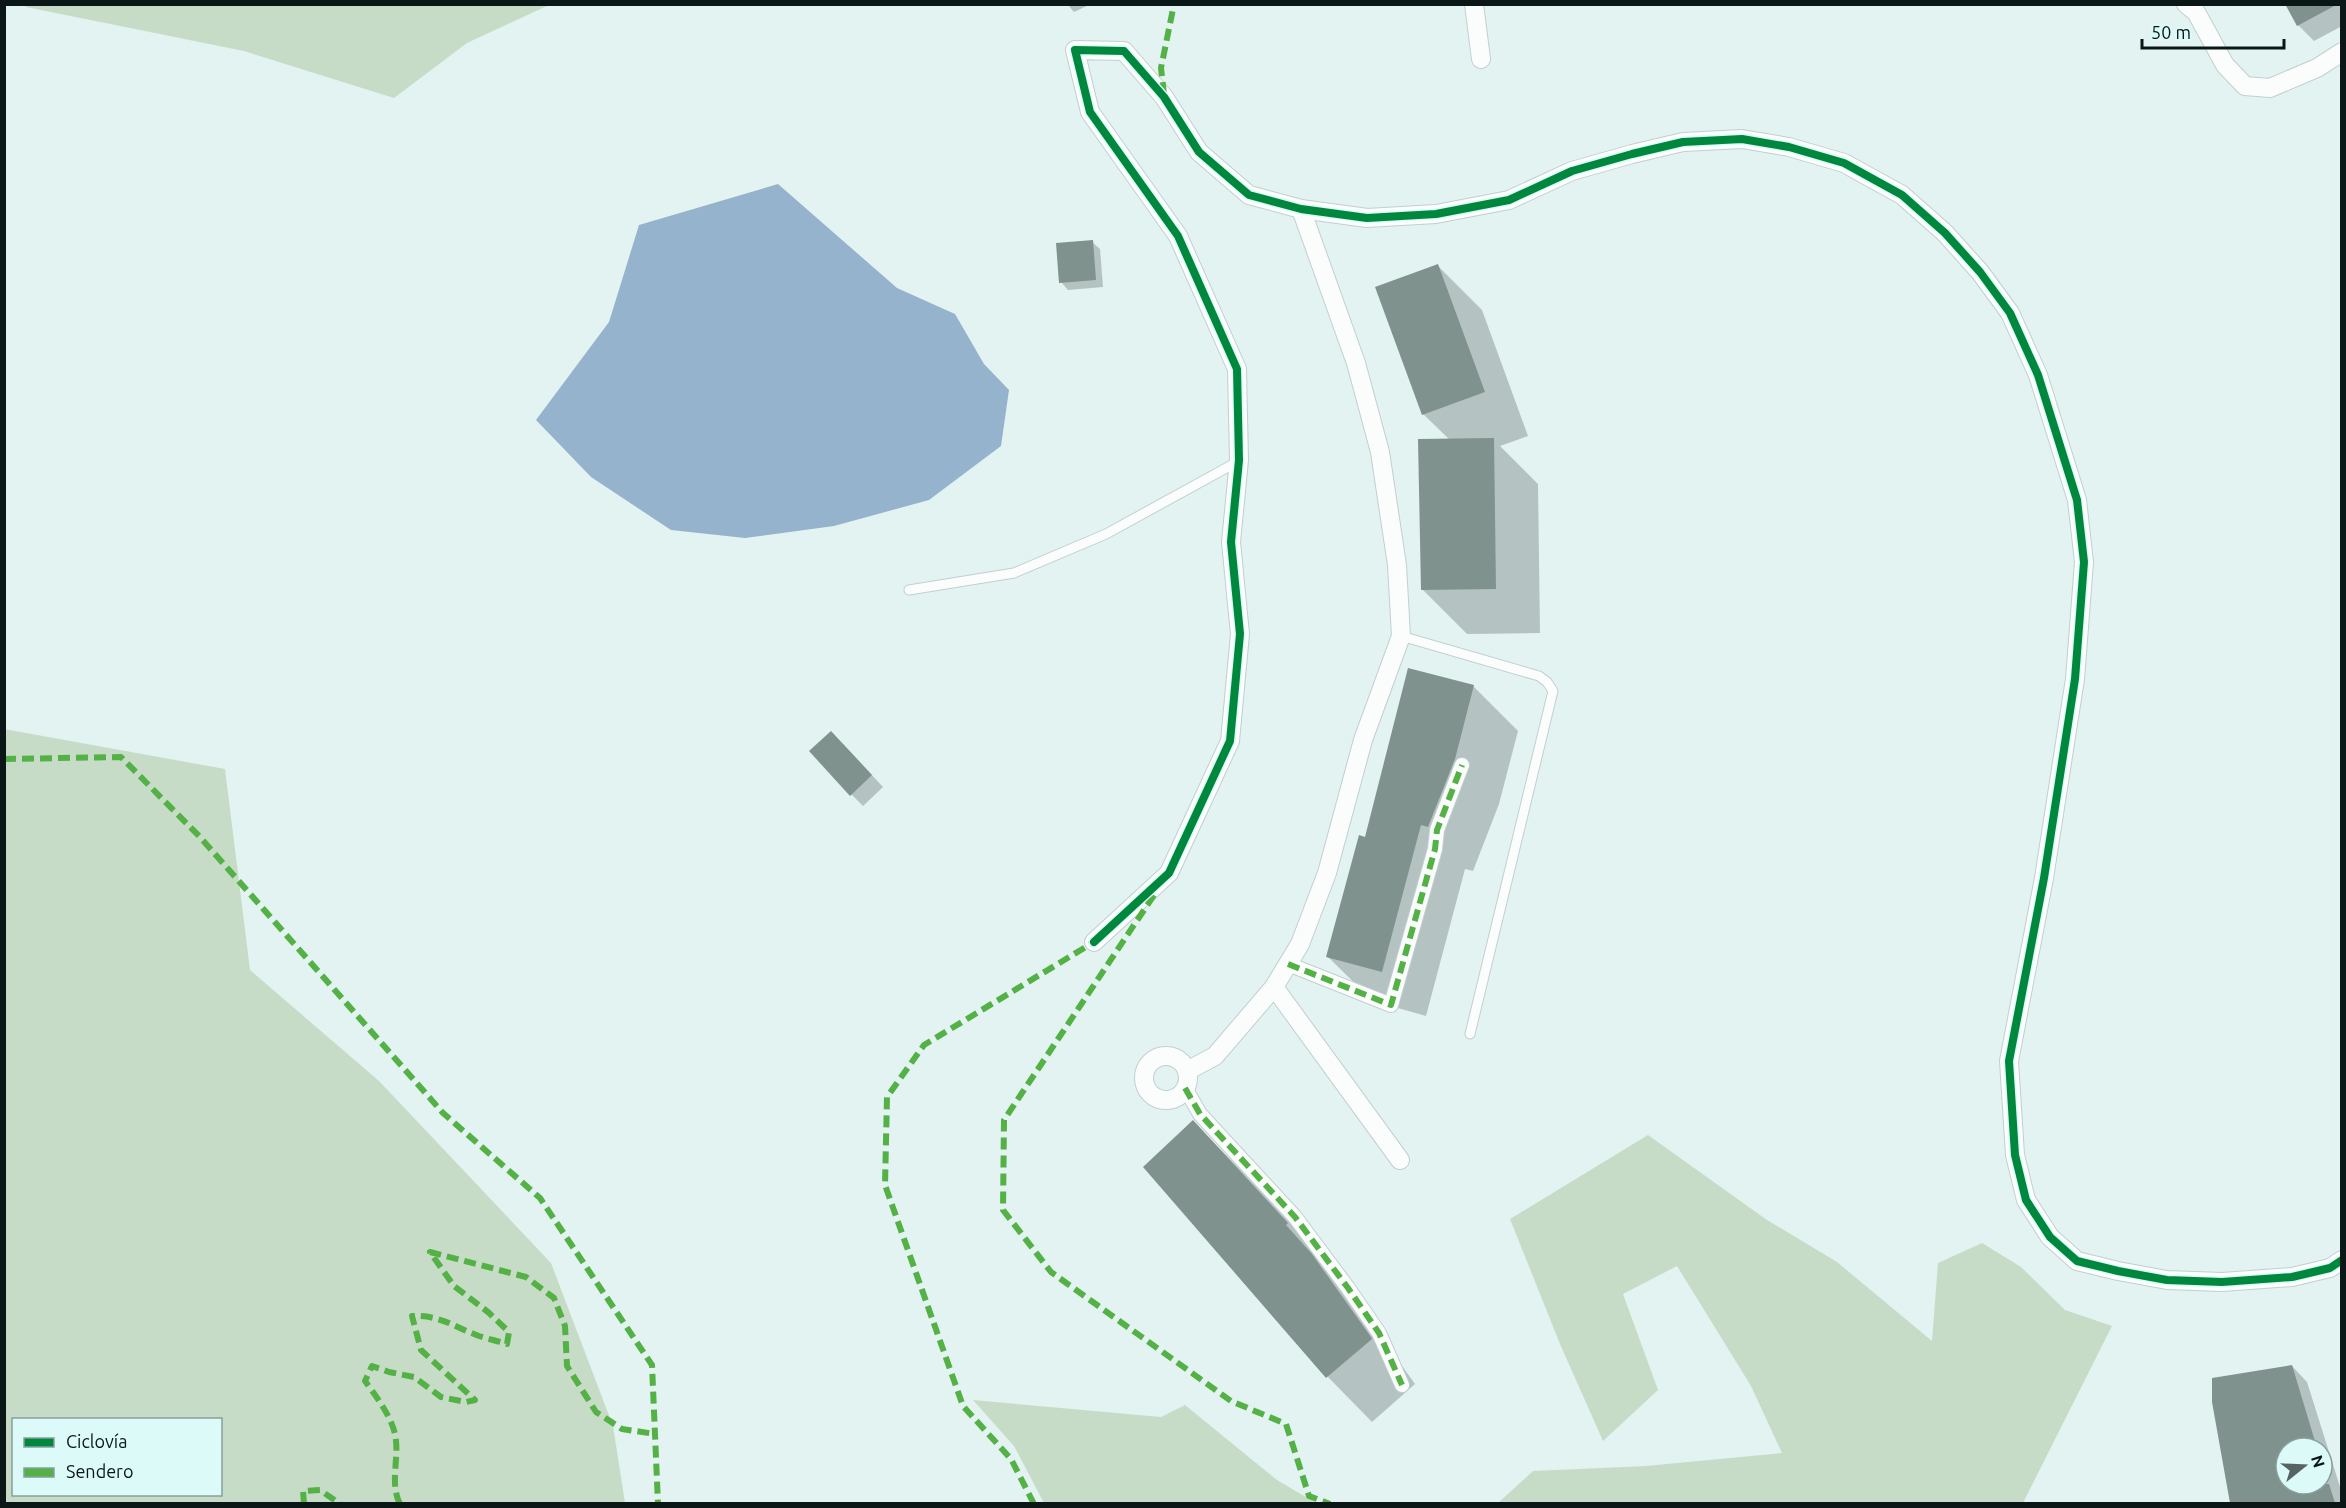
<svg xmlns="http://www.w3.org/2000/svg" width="2346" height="1508" viewBox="0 0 2346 1508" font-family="Ubuntu,sans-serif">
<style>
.green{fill:#c7dcc7;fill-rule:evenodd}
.water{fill:#96b3cd}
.shadow{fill:#0003;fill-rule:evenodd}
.building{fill:#80928d}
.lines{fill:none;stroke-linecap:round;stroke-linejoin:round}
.service-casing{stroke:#c2cfcf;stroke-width:11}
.pedestrian-casing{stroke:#c2cfcf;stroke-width:16}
.minor-casing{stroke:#c2cfcf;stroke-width:20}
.service{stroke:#fbfdfd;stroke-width:9}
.pedestrian{stroke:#fbfdfd;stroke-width:14}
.minor{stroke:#fbfdfd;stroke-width:18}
.quiet{stroke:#54b145;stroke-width:6;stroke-dasharray:12 6;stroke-linecap:butt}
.cycleway-casing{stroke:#dbfaf8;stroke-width:11}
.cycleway{stroke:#00873e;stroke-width:8}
</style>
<rect width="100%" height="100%" fill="#e2f3f2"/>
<g class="green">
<path d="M24,5H549L467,43L394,98L244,51L26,7Z"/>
<path d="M4,729L225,769L250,970L379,1081L551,1263L613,1426L625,1503H5ZM14,1420H220V1494H14Z"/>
<path d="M1648,1135L1767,1220L1837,1262L1932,1341L1938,1263L1982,1243L2021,1267L2065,1310L2112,1326L2023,1503H1498L1533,1471L1646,1466L1782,1453L1751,1386L1677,1266L1623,1294L1658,1390L1603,1441L1560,1344L1510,1219Z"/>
<path d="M973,1400L1161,1417L1185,1405L1277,1480L1316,1503H1044L1014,1446Z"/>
</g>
<path class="water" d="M778,184L897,288L955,314L984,364L1009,390L1001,446L929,500L834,526L745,538L671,530L591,477L536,420L609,322L639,225Z"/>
<g class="shadow">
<path d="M1067,4H1091L1074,12Z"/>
<path d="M2287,4H2342V26L2314,41L2298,25Z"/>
<path d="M1092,242L1100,249L1103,287L1068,290L1061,282Z"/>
<path d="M1438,266L1482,310L1528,436L1500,446L1538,484L1540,633L1467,634L1422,589L1450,440L1423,414Z"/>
<path d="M1473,686L1518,731L1499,804L1473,871L1465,869L1426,1016L1373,1001L1328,957L1366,838Z"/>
<path d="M843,744L883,787L863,806L851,794Z"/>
<path d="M1193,1122L1238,1167L1332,1268L1415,1384L1372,1422L1328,1377L1145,1167Z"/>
<path d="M2292,1366L2307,1382L2342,1493V1504H2232L2213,1402ZM2286,1448H2322V1484H2286Z"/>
</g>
<g class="building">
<path d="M2285,4H2338L2297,26Z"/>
<path d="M1093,240L1096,280L1059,283L1056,243Z"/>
<path d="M1438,264L1485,392L1422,415L1375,287Z"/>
<path d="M1494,438L1496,589L1421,590L1418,439Z"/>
<path d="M1408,668L1474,685L1455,759L1428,827L1421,825L1382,972L1326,957L1359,835L1365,837Z"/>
<path d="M831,731L872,775L850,796L809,751Z"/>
<path d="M1193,1120L1288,1223L1286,1225L1312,1254L1371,1337L1372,1339L1326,1378L1143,1167Z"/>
<path d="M2292,1365L2317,1448H2286V1484H2329L2335,1503H2230L2212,1402V1378Z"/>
</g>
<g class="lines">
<g class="service-casing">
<g id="service">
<path d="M909,590L1014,573L1106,534L1239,461"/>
<path d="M1401,636L1539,676L1547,682L1553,691L1470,1034"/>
</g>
</g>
<g class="pedestrian-casing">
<g id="pedestrian">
<path d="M1288,964L1391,1005L1435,849L1437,830L1462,765"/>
<path d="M1185,1088L1200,1114L1295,1217L1348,1288L1379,1333L1402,1385"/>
</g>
</g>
<g class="minor-casing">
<g id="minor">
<path d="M1474,4L1481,59"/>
<path d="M2186,4L2196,12L2225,65L2245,86L2270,88L2317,68L2342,52"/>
<path d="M1094,942L1169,873L1230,741L1240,634L1231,542L1239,460L1237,369L1178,236L1090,112L1075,50L1124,51L1164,97L1199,152L1249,195L1301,209L1367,218L1436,214L1509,200L1572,171L1632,154L1683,142L1742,139L1789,147L1844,163L1902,195L1945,233L1980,272L2010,313L2038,375L2077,500L2084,562L2075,679L2044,878L2009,1061L2015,1155L2026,1200L2050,1237L2077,1261L2118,1271L2167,1280L2222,1282L2292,1277L2330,1268L2342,1260"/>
<path d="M1274,987L1400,1160"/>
<circle cx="1166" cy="1078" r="22"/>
<path d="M1187,1071L1215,1056L1274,987L1300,944L1327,873L1363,740L1401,636L1397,565L1380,452L1356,363L1301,209"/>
</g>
</g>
<use href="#service" class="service"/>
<use href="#pedestrian" class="pedestrian"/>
<use href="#minor" class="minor"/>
<g class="quiet">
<path d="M1164,94L1161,68L1174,4"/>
<path d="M4,759L121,757L200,837L443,1113L540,1198L652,1365L658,1504"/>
<path d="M1154,895L1004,1120L1003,1210L1051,1272L1231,1401L1286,1424L1309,1496L1330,1504"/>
<path d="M1288,964L1391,1005L1435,849L1437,830L1462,765"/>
<path d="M1185,1088L1200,1114L1295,1217L1348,1288L1379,1333L1402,1385"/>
<path d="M304,1504L303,1491L320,1490L340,1504"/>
<path d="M400,1504C389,1483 400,1457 395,1434C391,1416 376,1396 365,1381L372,1366L389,1372L414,1377L441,1397L466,1402L475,1400L421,1350L412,1316C441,1315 454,1327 479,1336C488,1339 498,1341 507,1344L509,1332L488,1312L454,1286L430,1252L526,1277L554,1298L565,1326L567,1366L596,1412L622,1429L655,1434"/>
<path d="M1034,1504L1011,1459L963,1406L885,1185L887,1097L924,1045L1094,942"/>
</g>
<g class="cycleway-casing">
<path id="cycleway" d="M1094,942L1169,873L1230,741L1240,634L1231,542L1239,460L1237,369L1178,236L1090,112L1075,50L1124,51L1164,97L1199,152L1249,195L1301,209L1367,218L1436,214L1509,200L1572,171L1632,154L1683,142L1742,139L1789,147L1844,163L1902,195L1945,233L1980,272L2010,313L2038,375L2077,500L2084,562L2075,679L2044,878L2009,1061L2015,1155L2026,1200L2050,1237L2077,1261L2118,1271L2167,1280L2222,1282L2292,1277L2330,1268L2342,1260"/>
</g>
<use href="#cycleway" class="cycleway"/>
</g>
<rect width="2346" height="1508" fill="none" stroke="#0b1716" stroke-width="12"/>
<rect x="12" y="1418" width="210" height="78" fill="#dbfaf8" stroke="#889f9e" stroke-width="1.5"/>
<rect x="24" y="1438" width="30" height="9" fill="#00873e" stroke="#889f9e" stroke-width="1.5"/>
<text x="66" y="1448" font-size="18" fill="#0b1716">Ciclovía</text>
<rect x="24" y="1468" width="30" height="9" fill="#54b145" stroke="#889f9e" stroke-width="1.5"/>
<text x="66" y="1478" font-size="18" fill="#0b1716">Sendero</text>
<g transform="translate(2304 1466) rotate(72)"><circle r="28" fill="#dbfaf8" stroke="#889f9e" stroke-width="1.5"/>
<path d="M0-4.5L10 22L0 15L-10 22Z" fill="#566463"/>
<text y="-9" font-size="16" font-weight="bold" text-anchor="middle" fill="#0b1716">N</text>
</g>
<path d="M2142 39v9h142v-9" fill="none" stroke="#0b1716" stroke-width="3"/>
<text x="2151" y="39" font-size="18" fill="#0b1716" stroke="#dbfaf8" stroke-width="4.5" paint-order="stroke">50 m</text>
</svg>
